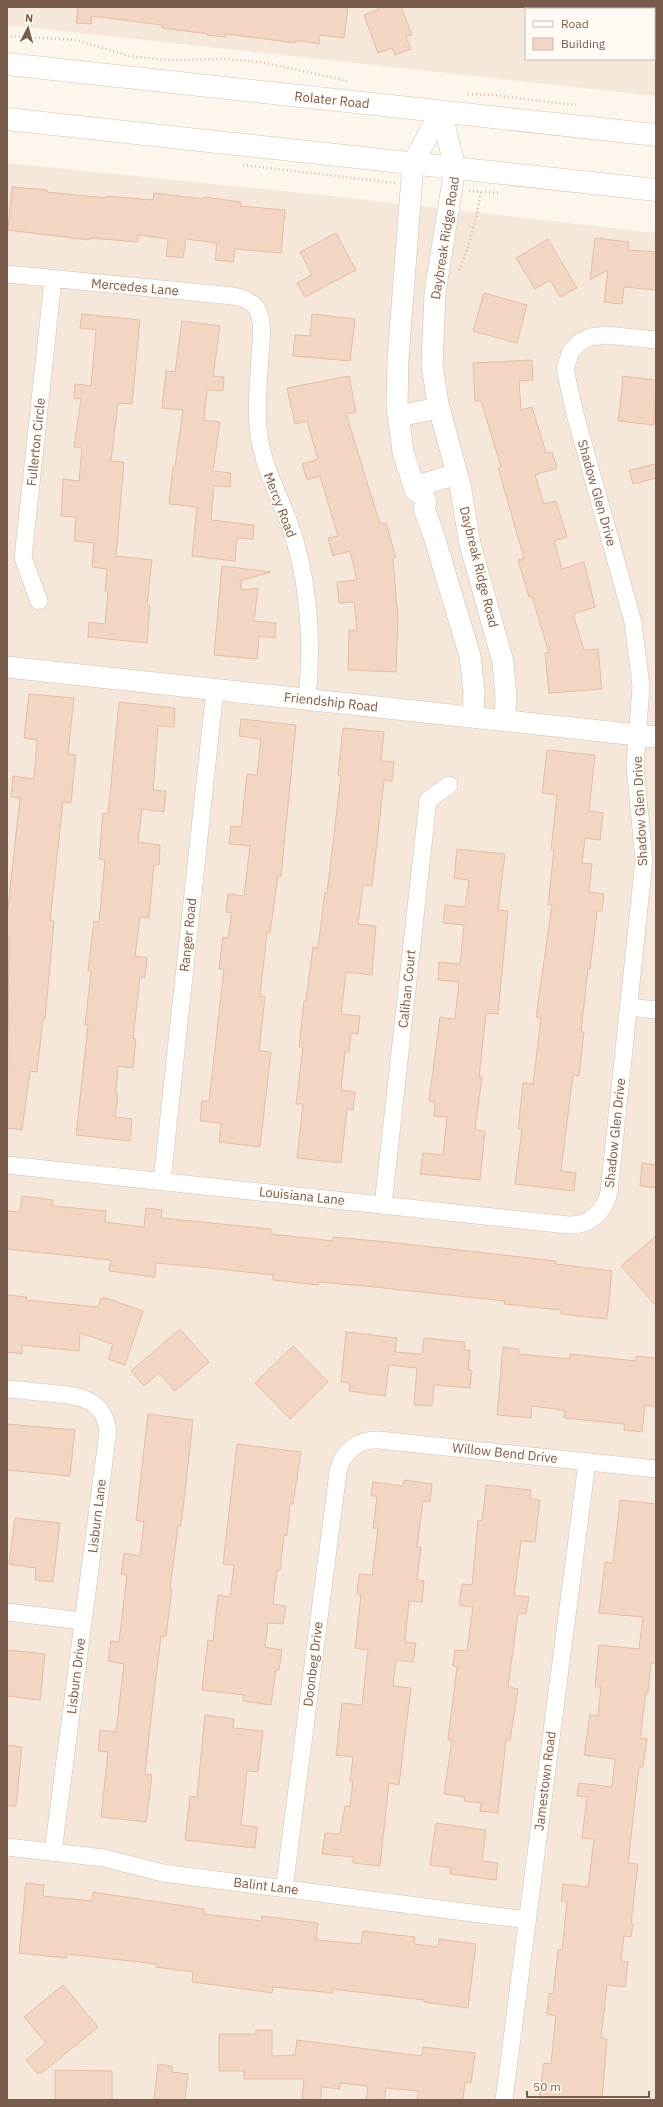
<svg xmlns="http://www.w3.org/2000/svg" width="663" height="2107" viewBox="0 0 663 2107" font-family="'IBM Plex Sans',sans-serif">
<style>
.residential{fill:#f5e8da;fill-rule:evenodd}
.building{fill:#f3d5c3;stroke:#e6bba3}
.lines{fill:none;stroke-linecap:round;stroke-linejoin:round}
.minor-casing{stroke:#d1beb0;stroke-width:18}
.tertiary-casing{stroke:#d1beb0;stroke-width:22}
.secondary-casing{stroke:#d6c0b0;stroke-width:23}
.path{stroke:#d9b8a5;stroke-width:2.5;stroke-dasharray:1 3;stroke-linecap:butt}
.minor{stroke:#fff;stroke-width:17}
.tertiary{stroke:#fff;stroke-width:21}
.secondary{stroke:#fff;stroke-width:22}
.labels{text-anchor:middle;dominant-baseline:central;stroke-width:3;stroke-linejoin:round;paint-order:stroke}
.street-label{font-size:13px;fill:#7a5c4d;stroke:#fffaf3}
</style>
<rect width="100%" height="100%" fill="#fdf6ec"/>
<g class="residential">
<path d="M7,7H656V96L7,25ZM526,9H654V59H526Z"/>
<path d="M7,163L323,195L656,233V2100H7Z"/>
</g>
<g class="building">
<path d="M78,7H348L344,38L320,35L319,44L296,40V43L226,34L225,37L207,35L208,34L162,28V25L92,16L91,24L76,23Z"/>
<path d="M377,7H401L412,35L406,37L411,49L395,55L392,48L378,53L364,15L378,10Z"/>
<path d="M12,187L47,190V192L106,198V196L153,200L154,193L203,199L204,197L241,202L240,206L285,210L281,253L235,249L233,262L215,260L217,243L186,239L183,258L166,256L168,239L138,235V242L90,238L89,240L8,230Z"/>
<path d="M336,233L356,270L305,297L297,283L312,275L300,252Z"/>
<path d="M595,238L629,242L628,250L656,252V290L624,287L622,304L604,302L608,270L590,280Z"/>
<path d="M548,239L577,288L560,297L550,280L535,289L516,258Z"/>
<path d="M484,293L527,305L517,343L473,331Z"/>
<path d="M82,314L140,320L132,404L118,403L111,461L124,462L116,556L152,560L147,605L150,606L147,643L88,637L89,622L105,624L108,592H105L107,569L92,567L94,543L74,541L76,517L61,516L63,479L79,481L82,448L74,447L81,399L74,398L75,384L91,386L94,353L96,330L80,328Z"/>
<path d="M312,314L355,319L350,361L293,356L295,335L310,336Z"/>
<path d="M182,321L220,326L213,376L224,377L223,391L207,390L204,420L220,422L213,471L231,473L230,487L214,486L211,520L254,525L253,539L237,538L235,561L192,556L197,507L169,504L173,467H175L183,410L162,408L166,371L175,372Z"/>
<path d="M532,360L533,380L519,381L521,410L532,407L546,453L552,452L557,468L535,475L544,504L556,501L567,537L554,541L562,569L584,562L595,607L573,614L584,650L598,649L602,689L549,693L545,653H549L532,596L529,597L518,560L524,558L498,468L501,467L481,401H475L473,363Z"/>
<path d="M349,376L356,412L346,414L380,524L386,523L396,558H393L398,620L396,672L348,670L349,630L357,631L354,602L339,603L337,582L357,580L350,551L333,556L328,538L338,536L320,476L307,480L302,464L318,459L307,421L295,424L287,388Z"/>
<path d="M622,376L656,380L654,425L618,421L623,382Z"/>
<path d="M656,464V478L633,484L629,470Z"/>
<path d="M222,566L271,572L240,581L242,590L258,588L254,621L276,623L275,638L259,636L257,659L214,655Z"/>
<path d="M29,694L74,698L68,754L76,755L71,803L63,802L50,921H54L45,1019H43L37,1072L30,1071L22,1130L7,1128L9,936H7V916L20,798L11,797L13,776L34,779L37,740L24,738Z"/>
<path d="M119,702L175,708L174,727L158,726L153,790L166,791L164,812L142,809L138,842L160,845L159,865H154L149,918L140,917L135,956L147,958L145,978L140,977L133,1038L136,1039L133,1068L118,1066L116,1094H118L115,1117L132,1119L130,1141L76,1135L88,1025H85L91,971H88L94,921L99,922L105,860L99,859L103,813L108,814Z"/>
<path d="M241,719L296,725L281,876H278L270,933L267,932L260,996L265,997L259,1051L271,1052L260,1147L219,1142L221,1123L200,1121L202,1101H209L224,969H219L223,937L228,938L232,913L226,912L228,894L244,896L250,846L229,844L231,826L241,827L247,774L257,775L261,739L239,736Z"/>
<path d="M343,728L384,732L381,761L394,762L392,781L384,780L372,886L363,885L358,924L376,926L372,975L346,972L341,1014L360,1016L358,1034L351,1033L349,1052H345L341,1090L355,1092L353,1110L347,1109L341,1163L297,1158L303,1104H296L303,1047H299L304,1001H306L313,947L318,948L325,892L327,893L341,776L338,775Z"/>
<path d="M547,750L595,755L589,811L603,813L600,840L585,838L582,863L592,864L589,892L604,894L602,911H597L590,969H588L581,1032H584L579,1076L573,1075L561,1171L576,1173L574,1191L515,1184L522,1130L518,1129L523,1083L533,1084L541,1018L536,1017L552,905H548L554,850H551L557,795L542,793Z"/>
<path d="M457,849L505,854L498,910L508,911L498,1014L486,1013L479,1077H482L475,1130L485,1131L480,1180L420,1174L423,1153L443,1155L447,1117L434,1116L435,1102L429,1101L440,1017L455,1019L459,982L438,980L439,962L460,964L464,925L443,923L445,905L465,907L469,880L454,878Z"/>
<path d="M642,1163L656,1165V1188L640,1186Z"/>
<path d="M22,1196L53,1200L52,1206L106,1211L105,1222L144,1227L146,1208L162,1210L161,1218L271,1229V1234L333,1241V1237L388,1242L556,1261L555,1264L612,1271L607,1319L561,1314V1310L504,1304L505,1301L374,1287L319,1282L318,1285L273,1280V1275L210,1268L156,1263L155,1277L109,1271L111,1260L7,1249V1211L20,1212Z"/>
<path d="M656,1236V1306L621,1266Z"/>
<path d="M7,1295L27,1297L26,1300L98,1307L101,1298H106L143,1311L125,1365L108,1359L113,1344L80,1333L79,1351L22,1345V1354L7,1352Z"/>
<path d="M180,1329L209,1362L175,1391L159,1373L144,1386L131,1371Z"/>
<path d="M346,1332L397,1338L395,1352L422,1354L424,1338L465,1342L464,1350H470L468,1370H472L470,1388L434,1385L432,1406L414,1405L417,1368L389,1365L385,1396L349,1391L350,1383L341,1382Z"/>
<path d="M293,1346L328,1382L290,1419L255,1383Z"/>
<path d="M503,1347L519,1349V1354L570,1359V1354L636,1361V1356L656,1358V1407L645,1405L642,1432L624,1430V1424L564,1418V1410L532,1406L531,1418L497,1415Z"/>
<path d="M148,1414L193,1420L181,1526H178L170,1588L172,1589L166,1636H161L152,1710L145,1774L152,1775L146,1822L101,1817L108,1752L98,1751L100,1730L116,1732L124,1664L108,1661L111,1641L119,1642L127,1575L121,1574L124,1553L140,1556L144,1522L136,1520Z"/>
<path d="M7,1424L75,1430L70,1476L7,1470Z"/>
<path d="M237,1444L301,1452L293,1504H290L287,1536L284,1535L280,1570H277L273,1604L286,1606L283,1624L268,1623L265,1647L282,1650L279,1670H276L271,1705L243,1701L244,1695L202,1690L208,1640L213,1641L218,1595L230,1597L234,1565L223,1564Z"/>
<path d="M404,1480L432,1484L430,1502L423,1501L417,1547H421L417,1580L424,1581L422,1602L409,1601L405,1642L416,1643L413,1662L396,1660L393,1686L411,1688L399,1785L389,1783L380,1866L353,1863V1857L322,1854L325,1833L340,1834L345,1806H350L353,1781H350L353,1757L336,1755L342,1703L362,1705L368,1650L355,1648L361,1595L357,1594L359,1574L372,1575L378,1528H373L377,1496H371L373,1482L403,1486Z"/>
<path d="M486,1485L531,1490L530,1499L540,1500L535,1542L521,1541L514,1595L529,1597L526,1614L518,1613L508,1687L518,1689L510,1740H506L498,1813L480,1811L481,1803L464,1801L465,1797L444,1794L452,1740L448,1739L457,1667L453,1666L455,1650L467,1651L473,1607L459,1605L462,1584L472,1585L478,1520L482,1521Z"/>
<path d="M620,1500L656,1504V1663H651L648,1692H646L640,1738L647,1739L643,1767H639L628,1863L638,1864L631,1923L633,1924L631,1937L624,1936L621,1961L628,1962L625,1987L607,1985L601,2038L607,2039L602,2100H539L544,2063L551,2064L556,2016L547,2014L549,1993L553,1994L558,1950H562L567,1902L561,1901L563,1884L588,1887L594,1839L582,1838L587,1797L577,1796L579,1783L612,1787L615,1759L584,1755L590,1715L598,1716L601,1687H595L599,1645L639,1649L643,1617L599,1613L605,1562L613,1563Z"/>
<path d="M15,1518L60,1523L53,1582L35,1580L36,1568L9,1564Z"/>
<path d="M7,1650L45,1654L40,1700L7,1696Z"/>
<path d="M205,1715L234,1719L233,1728L263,1731L258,1772L247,1771L241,1825L257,1827L255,1848L185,1840L190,1796L197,1797Z"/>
<path d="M7,1745L22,1747L16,1806H7Z"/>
<path d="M436,1823L486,1830L482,1861L498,1863L496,1880L450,1874L451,1868L430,1865Z"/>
<path d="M26,1883L44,1885L43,1896L92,1901L93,1892L204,1909V1914L262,1921V1916L318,1923L316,1940L361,1944L363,1931L415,1937L414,1944L438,1947L439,1939L476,1944L468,2008L424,2002V2000L333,1989V1993L273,1987L272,1993L253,1990L192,1982L193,1972L156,1967L157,1964L67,1954L66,1958L19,1953Z"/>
<path d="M63,1985L98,2027L42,2073H37L26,2060L46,2043L24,2017Z"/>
<path d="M256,2030H272V2056L295,2055L297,2040L422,2056L423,2047L475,2053L471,2083L465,2082L463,2100H417L418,2091L386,2088L384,2100H366L368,2086L340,2083V2089L322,2087L320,2100L302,2099L304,2079H244V2071H219V2034H256Z"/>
<path d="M158,2064L172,2066V2072L188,2074L185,2100H154Z"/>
<path d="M55,2070L112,2071V2100H55Z"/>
</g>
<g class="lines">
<g class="minor-casing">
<g id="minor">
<path d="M7,274L233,296C242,298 255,302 258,311C264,325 261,341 260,356C259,382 255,409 259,435C263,466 277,491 288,520C309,575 313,641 307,699"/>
<path d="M39,601L23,558L53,280"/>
<path d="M628,1007L656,1010"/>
<path d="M7,1165L568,1225C589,1226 605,1212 609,1192L644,860L635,766L641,686L633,622L575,414L565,369L571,351L580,342L590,337L606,335L656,340"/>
<path d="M162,1181L215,689"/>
<path d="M383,1205L428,800L449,785"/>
<path d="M7,1389C21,1390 36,1392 50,1393C78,1396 103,1397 108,1431L53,1852"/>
<path d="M7,1612L83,1621"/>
<path d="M7,1847L104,1858L163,1873L527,1920"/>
<path d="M284,1889L338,1472C343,1451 358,1439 379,1440L656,1469"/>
<path d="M504,2100L587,1462"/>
</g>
</g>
<g class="tertiary-casing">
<g id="tertiary">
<path d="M441,111L413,163L398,359L397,406L403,452L415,490L423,495L426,502L424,509L433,533L470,656L474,692L473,717"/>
<path d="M441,111L455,168L435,293L432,365L438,404L460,485L470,544L503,662L506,697L504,721"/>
<path d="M398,416L439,408"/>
<path d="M414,487L457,474"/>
<path d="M7,667L656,737"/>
</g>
</g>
<g class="secondary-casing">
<g id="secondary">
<path d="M7,64L656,135"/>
<path d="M7,119L656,190"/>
</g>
</g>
<g class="path">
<path d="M7,36L76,40L129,56L167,60L227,59L261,62L348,81"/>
<path d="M468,94L492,95L576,105"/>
<path d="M243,165L395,183"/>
<path d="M469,191L498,193"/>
<path d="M459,270C470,245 476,219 481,192"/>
</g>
<use href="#minor" class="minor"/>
<use href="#tertiary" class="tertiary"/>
<use href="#secondary" class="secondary"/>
</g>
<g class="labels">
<g class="street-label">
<text transform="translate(332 100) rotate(6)">Rolater Road</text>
<text transform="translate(445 238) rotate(-81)">Daybreak Ridge Road</text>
<text transform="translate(135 287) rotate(5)">Mercedes Lane</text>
<text transform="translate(36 442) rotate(-84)">Fullerton Circle</text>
<text transform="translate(597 493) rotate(74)">Shadow Glen Drive</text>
<text transform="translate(280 505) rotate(69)">Mercy Road</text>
<text transform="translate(479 567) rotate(76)">Daybreak Ridge Road</text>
<text transform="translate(331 702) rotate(6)">Friendship Road</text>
<text transform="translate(640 811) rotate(-93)">Shadow Glen Drive</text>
<text transform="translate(188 935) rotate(-84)">Ranger Road</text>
<text transform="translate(407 989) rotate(-84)">Calihan Court</text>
<text transform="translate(615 1133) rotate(-84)">Shadow Glen Drive</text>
<text transform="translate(302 1196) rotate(6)">Louisiana Lane</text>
<text transform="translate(505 1453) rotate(6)">Willow Bend Drive</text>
<text transform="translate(97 1516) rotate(-83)">Lisburn Lane</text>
<text transform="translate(313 1664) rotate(-83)">Doonbeg Drive</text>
<text transform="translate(76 1676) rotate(-83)">Lisburn Drive</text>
<text transform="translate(545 1781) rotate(-83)">Jamestown Road</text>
<text transform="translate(266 1886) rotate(7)">Balint Lane</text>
</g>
</g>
<rect width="663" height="2107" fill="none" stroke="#7a5c4d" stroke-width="16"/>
<rect x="525" y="8" width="130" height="52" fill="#fffaf3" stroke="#cabbb1"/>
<rect x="533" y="21" width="20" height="6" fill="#ffffff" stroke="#cabbb1"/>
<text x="561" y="28" font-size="12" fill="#7a5c4d">Road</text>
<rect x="533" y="38" width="20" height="12" fill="#f3d5c3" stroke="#cabbb1"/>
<text x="561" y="48" font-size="12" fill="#7a5c4d">Building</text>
<g transform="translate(28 28) rotate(6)" stroke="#fffaf3" stroke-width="3" paint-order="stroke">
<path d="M0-3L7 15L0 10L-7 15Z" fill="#7a5c4d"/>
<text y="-6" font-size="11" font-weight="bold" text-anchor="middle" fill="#7a5c4d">N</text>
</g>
<path d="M527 2091v6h122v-6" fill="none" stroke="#7a5c4d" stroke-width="2"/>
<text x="533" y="2091" font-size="12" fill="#7a5c4d" stroke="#fffaf3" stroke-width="3" paint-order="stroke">50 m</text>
</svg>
